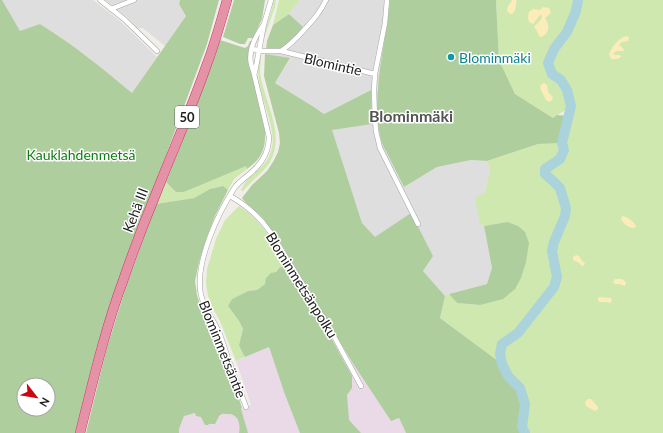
<svg xmlns="http://www.w3.org/2000/svg" width="663" height="433" viewBox="0 0 663 433" font-family="Lato,sans-serif">
<style>
.residential{fill:#dfdede}
.industrial{fill:#eadae7}
.grass{fill:#cee8b0}
.forest{fill:#afce9e;fill-rule:evenodd}
.sand{fill:#fcecba}
.lines{fill:none;stroke-linecap:round;stroke-linejoin:round}
.river{stroke:#aad3dc;stroke-width:10}
.street-casing{stroke:#a5a5a5;stroke-width:5.5}
.highway-casing{stroke:#d52f70;stroke-width:10}
.street{stroke:#fff;stroke-width:4.5}
.highway{stroke:#e493a6;stroke-width:9}
.culture-dot{fill:#0f9aa8;stroke:#fff;stroke-width:1.5}
.labels{text-anchor:middle;dominant-baseline:central;stroke-width:3;stroke-linejoin:round;paint-order:stroke}
.shield{fill:#fff;stroke:#646464;stroke-width:1}
.shield-label{font-size:13px;font-weight:bold;fill:#212121}
.culture-label{font-size:14px;fill:#0d838f;stroke:#fff;text-anchor:start}
.street-label{font-size:14px;fill:#212121;stroke:#fff}
.park-label{font-size:14px;fill:#107d14;stroke:#fff}
.quarter-label{font-size:16px;font-weight:bold;fill:#545454;stroke:#fff}
</style>
<rect width="100%" height="100%" fill="#f1ede8"/>
<g class="residential">
<path d="M2,0H93L120,21L157,57L132,93L88,57L58,35L40,24L20,32Z"/>
<path d="M105,0H180L179,4L187,15L165,46L143,28H138L127,17Z"/>
<path d="M300,0H390L388,25L377,90L404,187L437,167L471,160L487,161L490,169L485,193L480,224L484,226L492,268L487,284L449,294L445,296L423,271L375,237L362,223L331,130L371,90L324,114L314,107L275,83L290,59L265,54L266,49L303,28L289,14Z"/>
</g>
<path class="industrial" d="M269,347L284,392L352,362L391,420L399,418L406,433H179V429L184,415L196,413L241,409L251,405L236,361Z"/>
<g class="grass">
<path d="M274,0H276L275,7L264,38L263,37L272,9Z"/>
<path d="M279,0H300L289,14L273,25Z"/>
<path d="M496,0H663V433H525L522,427L525,404L520,388L508,376L502,364L440,318L445,296L449,294L457,303L480,305L507,222L484,226L480,224L475,197L485,193L490,169L487,161L538,144L562,143L569,116L570,107L553,118L515,94L499,60Z"/>
<path d="M259,57H261C261,62 260,68 260,73C264,101 286,134 270,162C263,173 251,181 243,191L241,190C243,186 245,182 248,179C256,170 265,167 270,154C275,141 272,131 269,118C263,98 255,77 259,57Z"/>
<path d="M246,165L247,169L234,179L228,190L222,186L210,189L194,198L156,204L166,182L176,192H184Z"/>
<path d="M239,206C261,220 274,242 287,264L279,268L265,284L257,290L248,291L232,299L228,306L239,321L243,329L239,345L241,350L245,357L236,361L220,321L212,307L208,296L206,283L207,269L216,239L225,220Z"/>
</g>
<g class="forest">
<path d="M0,0H2L20,31L40,24C73,44 102,68 132,93L186,16L179,4L180,0H219L207,44L110,307L75,433H0ZM24,385H48V409H24Z"/>
<path d="M234,0H265L262,19L253,38H248L245,44H240L223,37Z"/>
<path d="M390,0H496L499,60L515,94L553,118L557,115L569,116L562,143L538,144L487,161L471,160L437,167L404,187C399,177 394,167 389,157C387,153 384,148 382,143C369,97 386,47 390,0Z"/>
<path d="M289,14L303,27L291,43L283,49H266L267,41L273,25Z"/>
<path d="M220,40L245,48L248,46L250,41H252L249,61L265,130C266,149 262,158 247,169L246,166L184,192H176L166,182L196,107Z"/>
<path d="M265,54L290,58L275,83L314,107L324,114L371,90L372,124L332,130L362,223L375,237L411,213L433,256L423,271L445,296L440,318L502,364L508,376L520,388L525,404L522,427L525,433H406L399,418L391,421L352,362L283,247L269,226L261,216L245,202L242,198L252,185L267,171L273,162L278,152L280,143L279,133L264,76Z"/>
<path d="M223,186L228,190L215,216L207,237L199,262L195,281L197,295L201,308L213,326L220,341L242,408L241,409L248,433H239C241,424 238,413 227,414C224,414 223,413 220,415C218,417 217,421 215,424H209L208,425H205L201,417L196,416L195,413L184,416L179,429V433H86L106,351L125,290L156,204L194,198L210,189Z"/>
<path d="M507,222L518,226L525,232L529,243L526,262L521,278L515,289L503,299L480,305L457,303L449,294L487,284L492,268L484,226Z"/>
<path d="M287,264L322,321L352,376V388L347,395L349,420L361,433H300L284,392L269,347L245,357L241,350L239,345L243,329L239,321L228,306L232,299L248,291L257,290L265,284L266,278L271,273L276,272L279,268Z"/>
</g>
<g class="sand">
<path d="M512,0H517C515,5 517,10 512,14C509,14 507,12 507,8Z"/>
<path d="M543,7L549,8L550,10L551,13L545,18C550,25 550,34 541,37L539,36L537,31L534,27C537,23 542,21 542,15H540L533,24L529,22L528,17L529,12L533,9L540,10Z"/>
<path d="M626,36L629,37V39L628,41L622,42L619,45L623,48L624,51H617L613,53L615,55H619L621,56L620,58L616,59H611L609,54C613,46 617,39 626,36Z"/>
<path d="M544,83L547,85L548,92L553,97L552,100L549,102L546,100L540,88L541,85Z"/>
<path d="M622,216C626,216 634,222 636,226L634,228C630,229 622,223 621,219Z"/>
<path d="M576,255L579,256L582,261L585,263L584,265L582,266L578,262L575,261L573,260V257Z"/>
<path d="M615,279H622L626,282L625,286L619,284H615L613,282Z"/>
<path d="M600,297L611,298L612,301L610,303L606,302H599L598,300V298Z"/>
<path d="M588,399H591L598,407V409L595,411L586,406L585,402Z"/>
</g>
<g class="lines">
<path class="river" d="M525,433L522,427L525,404L520,388L508,376L502,364L500,354L502,344L518,333L554,287L557,277L552,251L554,242L565,216L566,208L560,188L553,181L545,174V169L560,159L564,150L562,143L571,106L567,90L561,80L552,74L548,63L554,49L567,32L576,11L578,0"/>
<g class="street-casing">
<g id="street">
<path d="M100,0L124,19L157,51"/>
<path d="M111,9L134,0"/>
<path d="M252,49L263,51H281L375,74L374,90L375,119L376,131L380,148L418,224"/>
<path d="M281,51C290,45 296,39 304,30C314,19 319,14 326,0"/>
<path d="M255,72L264,24L271,0"/>
<path d="M375,74L385,23L387,0"/>
<path d="M230,196C246,205 260,217 271,233L330,329L361,386"/>
<path d="M246,407C240,391 234,375 228,359C225,349 222,339 218,330C212,318 204,308 201,295C194,264 218,213 235,187C241,180 249,175 255,169C264,160 269,149 269,137L254,74C253,70 252,67 251,64C248,50 256,35 264,24"/>
</g>
</g>
<g class="highway-casing">
<path id="highway" d="M80,433C93,381 105,329 124,278C134,249 145,220 157,191C174,148 192,107 207,64C215,43 221,21 227,0"/>
</g>
<use href="#street" class="street"/>
<use href="#highway" class="highway"/>
</g>
<circle class="culture-dot" cx="451" cy="57" r="4"/>
<g class="labels">
<rect class="shield" x="175" y="106" width="24" height="22" rx="3"/>
<g class="shield-label">
<text x="187" y="117">50</text>
</g>
<g class="culture-label">
<text x="459" y="57">Blominmäki</text>
</g>
<g class="street-label">
<text transform="translate(333 64) rotate(13)">Blomintie</text>
<text transform="translate(135 210) rotate(-69)">Kehä III</text>
<text transform="translate(302 285) rotate(58)">Blominmetsänpolku</text>
<text transform="translate(223 349) rotate(68)">Blominmetsäntie</text>
</g>
<g class="park-label">
<text x="81" y="154">Kauklahdenmetsä</text>
</g>
<g class="quarter-label">
<text x="411" y="115">Blominmäki</text>
</g>
</g>
<g transform="translate(36 397) rotate(121)"><circle r="19" fill="#ffffff" stroke="#a6a6a6"/>
<path d="M0-3L7 15L0 10L-7 15Z" fill="#ca0811"/>
<text y="-6" font-size="11" font-weight="bold" text-anchor="middle" fill="#212121">N</text>
</g>
</svg>
